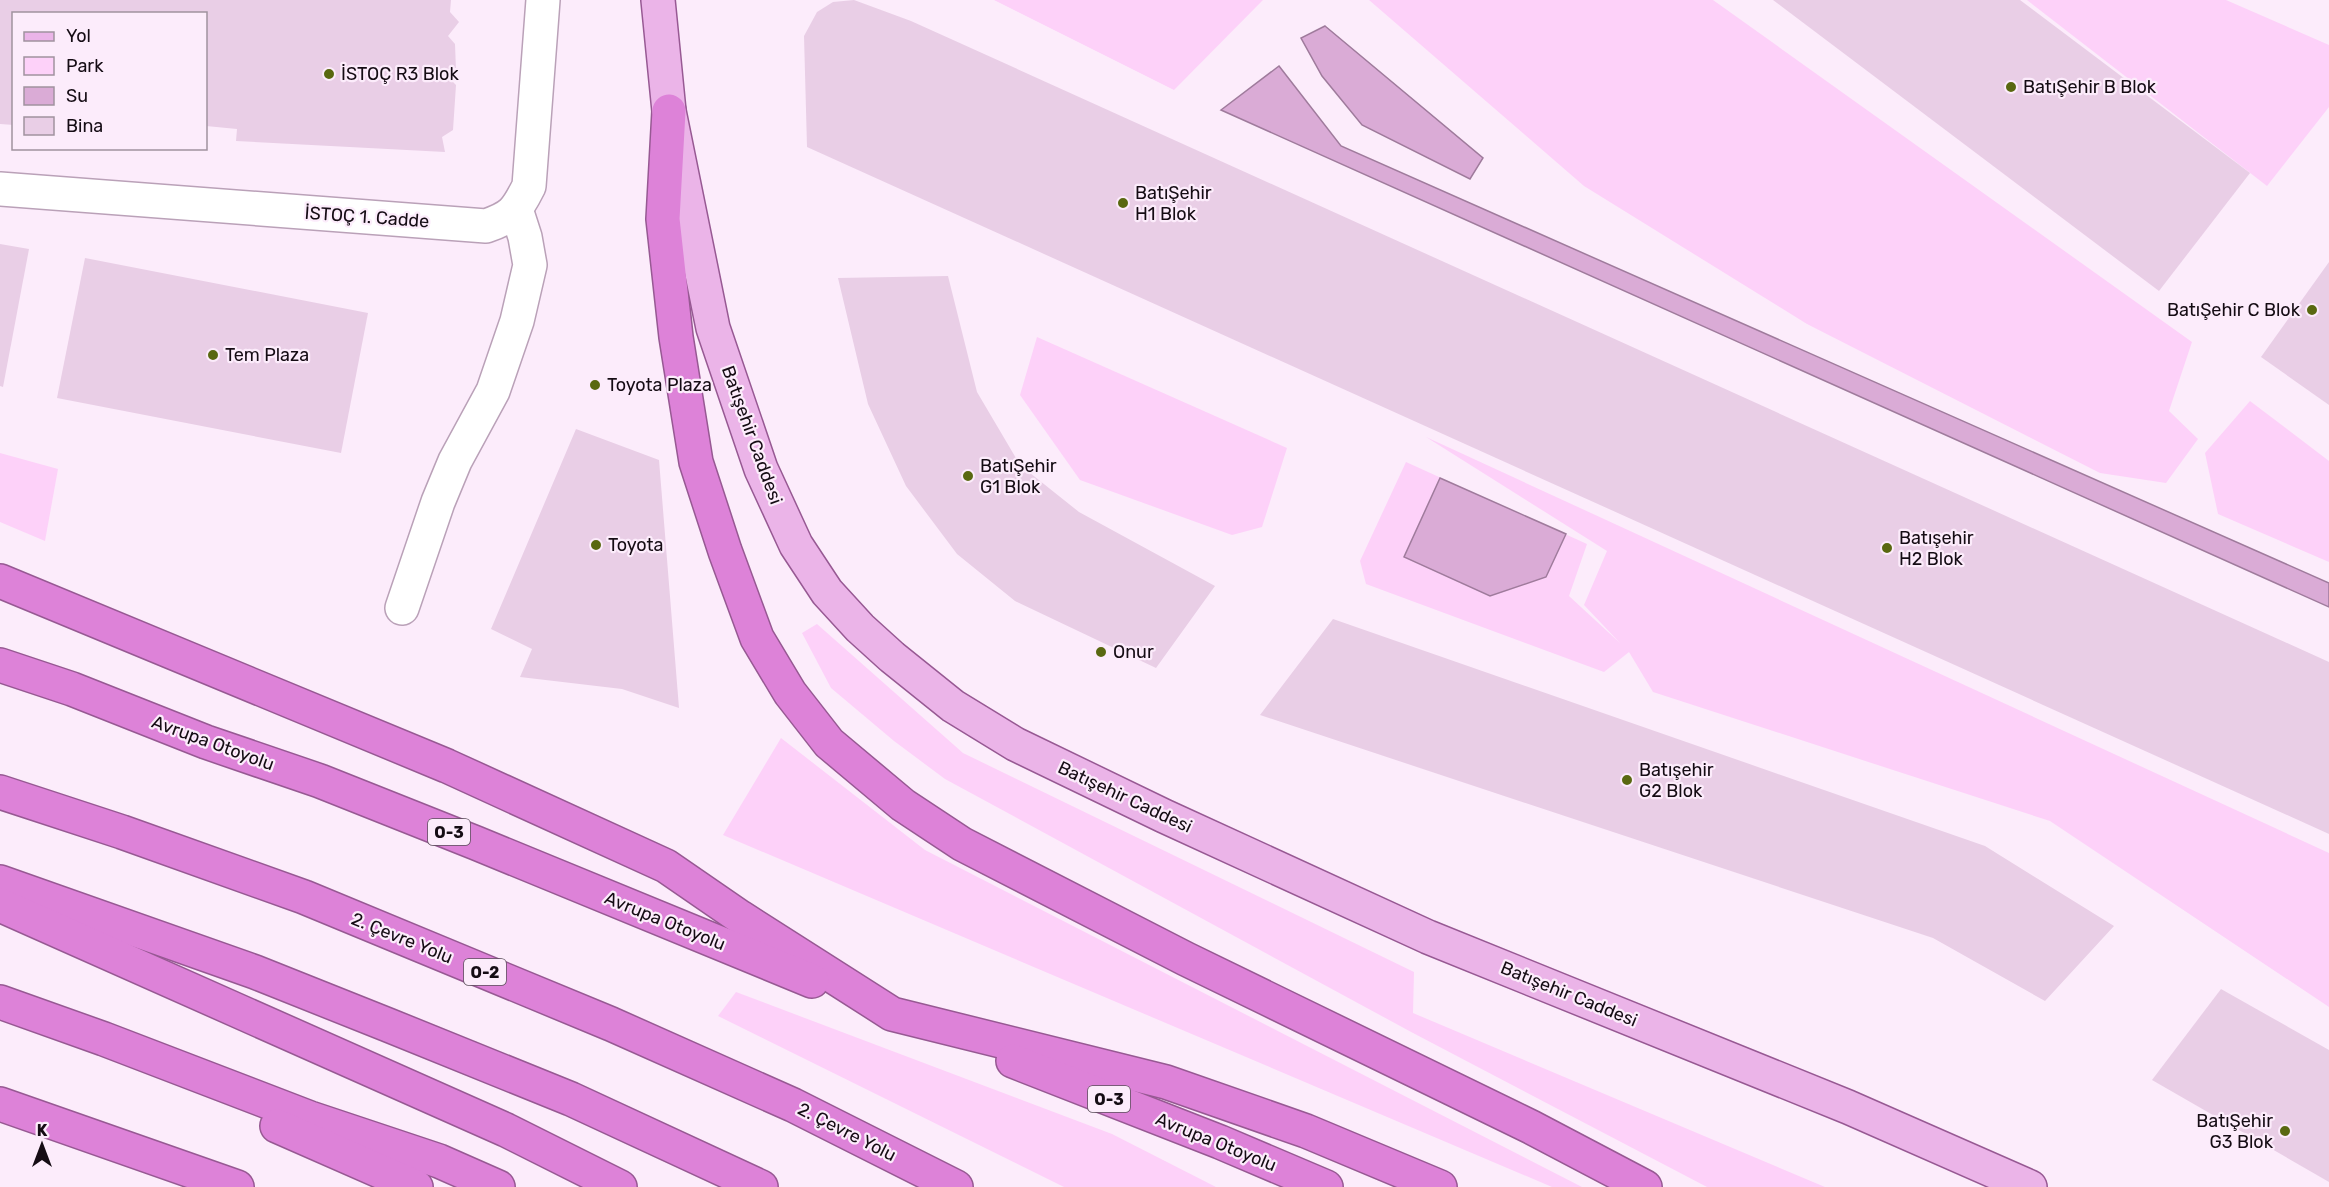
<svg xmlns="http://www.w3.org/2000/svg" width="2329" height="1187" viewBox="0 0 2329 1187" font-family="Rubik,sans-serif">
<style>
.green{fill:#fdd1f9}
.water{fill:#daabd6;stroke:#9f7b9c;stroke-width:1.5}
.building{fill:#e9cee6}
.lines{fill:none;stroke-linecap:round;stroke-linejoin:round}
.minor-casing{stroke:#baa1b8;stroke-width:36}
.major-casing{stroke:#975993;stroke-width:36}
.highway-casing{stroke:#975993;stroke-width:36}
.minor{stroke:#fff;stroke-width:33}
.major{stroke:#ebb4e8;stroke-width:33}
.highway{stroke:#dd82d8;stroke-width:33}
.poi-dot{fill:#596810;stroke:#fcecfb;stroke-width:2}
.labels{text-anchor:middle;dominant-baseline:central;stroke-width:4.5;stroke-linejoin:round;paint-order:stroke}
.shield{fill:#fcecfb;stroke:#5a4f59;stroke-width:1.5}
.shield-label{font-size:16px;font-weight:bold;fill:#150c14}
.poi-label{font-size:18px;fill:#150c14;stroke:#fcecfb;text-anchor:start}
.street-label{font-size:18px;fill:#150c14;stroke:#fcecfb}
</style>
<rect width="100%" height="100%" fill="#fcecfb"/>
<g class="green">
<path d="M994,0H1263L1174,90Z"/>
<path d="M1369,0H1713L2192,342L2169,411L2198,439L2166,483L2100,473L1807,324L1584,186Z"/>
<path d="M2027,0H2226L2329,45V107L2267,186Z"/>
<path d="M1037,337L1287,448L1262,527L1232,535L1080,480L1020,395Z"/>
<path d="M2250,401L2329,461V562L2218,514L2205,453Z"/>
<path d="M1426,437L2329,853V1007L2050,821L1653,692L1629,652L1604,672L1366,584L1360,561L1406,462L1587,544L1569,596L1620,643L1584,605L1607,551Z"/>
<path d="M0,453L58,469L45,541L0,522Z"/>
<path d="M817,624L963,753L1414,972L1413,1013L1825,1187H1707L1413,1033L945,779L894,741L831,688L802,633Z"/>
<path d="M781,738L925,850L1582,1187H1552L723,835Z"/>
<path d="M736,992L1112,1134L1216,1187H1064L718,1016Z"/>
</g>
<g class="water">
<path d="M1325,26L1483,158L1470,179L1362,125L1322,76L1301,38Z"/>
<path d="M1279,66L1341,146L2329,583V607L1221,110Z"/>
<path d="M1440,478L1566,534L1546,577L1490,596L1404,557Z"/>
</g>
<g class="building">
<path d="M0,0H451L450,12L459,22L448,36L455,44L456,70L448,77L456,85L453,130L442,137L445,152L236,141L237,129L206,126V14H14V125L0,124Z"/>
<path d="M854,0L911,21L2329,662V834L807,147L804,36L817,12L833,2Z"/>
<path d="M1773,0H2020L2250,173L2159,291Z"/>
<path d="M0,244L29,249L3,387L0,386Z"/>
<path d="M85,258L368,313L341,453L57,398Z"/>
<path d="M2329,262V405L2261,357Z"/>
<path d="M948,276L977,392L1020,465L1079,512L1215,586L1156,668L1015,601L957,554L906,486L868,404L838,278Z"/>
<path d="M576,429L659,460L679,708L622,689L520,677L532,649L491,629Z"/>
<path d="M1333,619L1985,846L2114,926L2045,1001L1933,938L1260,715Z"/>
<path d="M2221,989L2329,1050V1182L2152,1080Z"/>
</g>
<g class="lines">
<g class="minor-casing">
<g id="minor">
<path d="M0,189L486,226C512,217 516,212 529,186L543,0"/>
<path d="M402,608L438,502L455,461L493,391L517,321L530,265L525,237L516,209"/>
</g>
</g>
<g class="major-casing">
<path id="major" d="M658,0L669,111L713,328L761,469L796,545L827,592L860,628L892,657L953,706L1015,744L1164,816L1428,937L1848,1107L2030,1187"/>
</g>
<g class="highway-casing">
<g id="highway">
<path d="M669,111L663,219L676,337L696,462L725,551L757,638L790,693L829,743L903,805L962,844L1186,959L1531,1127L1645,1187"/>
<path d="M0,581L447,766L666,866L740,917L892,1014L1166,1082L1306,1131L1440,1187"/>
<path d="M0,665L72,689L206,742L320,781L476,843L812,981"/>
<path d="M0,792L122,832L304,897L611,1024L793,1105L956,1187"/>
<path d="M0,882L255,972L388,1025L571,1099L761,1187"/>
<path d="M0,905L506,1130L620,1187"/>
<path d="M0,1002L104,1039L310,1118L439,1161L498,1187"/>
<path d="M1013,1061L1220,1142L1326,1187"/>
<path d="M0,1104L237,1187"/>
<path d="M277,1126L416,1187"/>
</g>
</g>
<use href="#minor" class="minor"/>
<use href="#major" class="major"/>
<use href="#highway" class="highway"/>
</g>
<g class="poi-dot">
<circle cx="329" cy="74" r="6"/>
<circle cx="2011" cy="87" r="6"/>
<circle cx="1123" cy="203" r="6"/>
<circle cx="2312" cy="310" r="6"/>
<circle cx="213" cy="355" r="6"/>
<circle cx="595" cy="385" r="6"/>
<circle cx="968" cy="476" r="6"/>
<circle cx="596" cy="545" r="6"/>
<circle cx="1887" cy="548" r="6"/>
<circle cx="1101" cy="652" r="6"/>
<circle cx="1627" cy="780" r="6"/>
<circle cx="2285" cy="1131" r="6"/>
</g>
<g class="labels">
<g class="shield">
<rect x="428" y="819" width="42" height="26" rx="4.5"/>
<rect x="464" y="959" width="42" height="26" rx="4.5"/>
<rect x="1088" y="1086" width="42" height="26" rx="4.5"/>
</g>
<g class="shield-label">
<text x="449" y="832">O-3</text>
<text x="485" y="972">O-2</text>
<text x="1109" y="1099">O-3</text>
</g>
<g class="poi-label">
<text x="341" y="74">İSTOÇ R3 Blok</text>
<text x="2023" y="87">BatıŞehir B Blok</text>
<text x="1135" y="193">BatıŞehir<tspan x="1135" dy="21">H1 Blok</tspan></text>
<text x="2300" y="310" text-anchor="end">BatıŞehir C Blok</text>
<text x="225" y="355">Tem Plaza</text>
<text x="607" y="385">Toyota Plaza</text>
<text x="980" y="466">BatıŞehir<tspan x="980" dy="21">G1 Blok</tspan></text>
<text x="1899" y="538">Batışehir<tspan x="1899" dy="21">H2 Blok</tspan></text>
<text x="608" y="545">Toyota</text>
<text x="1113" y="652">Onur</text>
<text x="1639" y="770">Batışehir<tspan x="1639" dy="21">G2 Blok</tspan></text>
<text x="2273" y="1121" text-anchor="end">BatıŞehir<tspan x="2273" dy="21">G3 Blok</tspan></text>
</g>
<g class="street-label">
<text transform="translate(367 217) rotate(4)">İSTOÇ 1. Cadde</text>
<text transform="translate(752 435) rotate(70)">Batışehir Caddesi</text>
<text transform="translate(213 743) rotate(20)">Avrupa Otoyolu</text>
<text transform="translate(1125 797) rotate(25)">Batışehir Caddesi</text>
<text transform="translate(665 921) rotate(22)">Avrupa Otoyolu</text>
<text transform="translate(402 938) rotate(22)">2. Çevre Yolu</text>
<text transform="translate(1569 994) rotate(22)">Batışehir Caddesi</text>
<text transform="translate(847 1132) rotate(27)">2. Çevre Yolu</text>
<text transform="translate(1216 1142) rotate(22)">Avrupa Otoyolu</text>
</g>
</g>
<rect x="12" y="12" width="195" height="138" fill="#fcecfb" stroke="#a0929f" stroke-width="1.5"/>
<rect x="24" y="32" width="30" height="9" fill="#ebb4e8" stroke="#a0929f" stroke-width="1.5"/>
<text x="66" y="42" font-size="18" fill="#150c14">Yol</text>
<rect x="24" y="57" width="30" height="18" fill="#fdd1f9" stroke="#a0929f" stroke-width="1.5"/>
<text x="66" y="72" font-size="18" fill="#150c14">Park</text>
<rect x="24" y="87" width="30" height="18" fill="#daabd6" stroke="#a0929f" stroke-width="1.5"/>
<text x="66" y="102" font-size="18" fill="#150c14">Su</text>
<rect x="24" y="117" width="30" height="18" fill="#e9cee6" stroke="#a0929f" stroke-width="1.5"/>
<text x="66" y="132" font-size="18" fill="#150c14">Bina</text>
<g transform="translate(42 1145)" stroke="#fcecfb" stroke-width="4.5" paint-order="stroke">
<path d="M0-4.5L10 22L0 15L-10 22Z" fill="#150c14"/>
<text y="-9" font-size="16" font-weight="bold" text-anchor="middle" fill="#150c14">K</text>
</g>
</svg>
